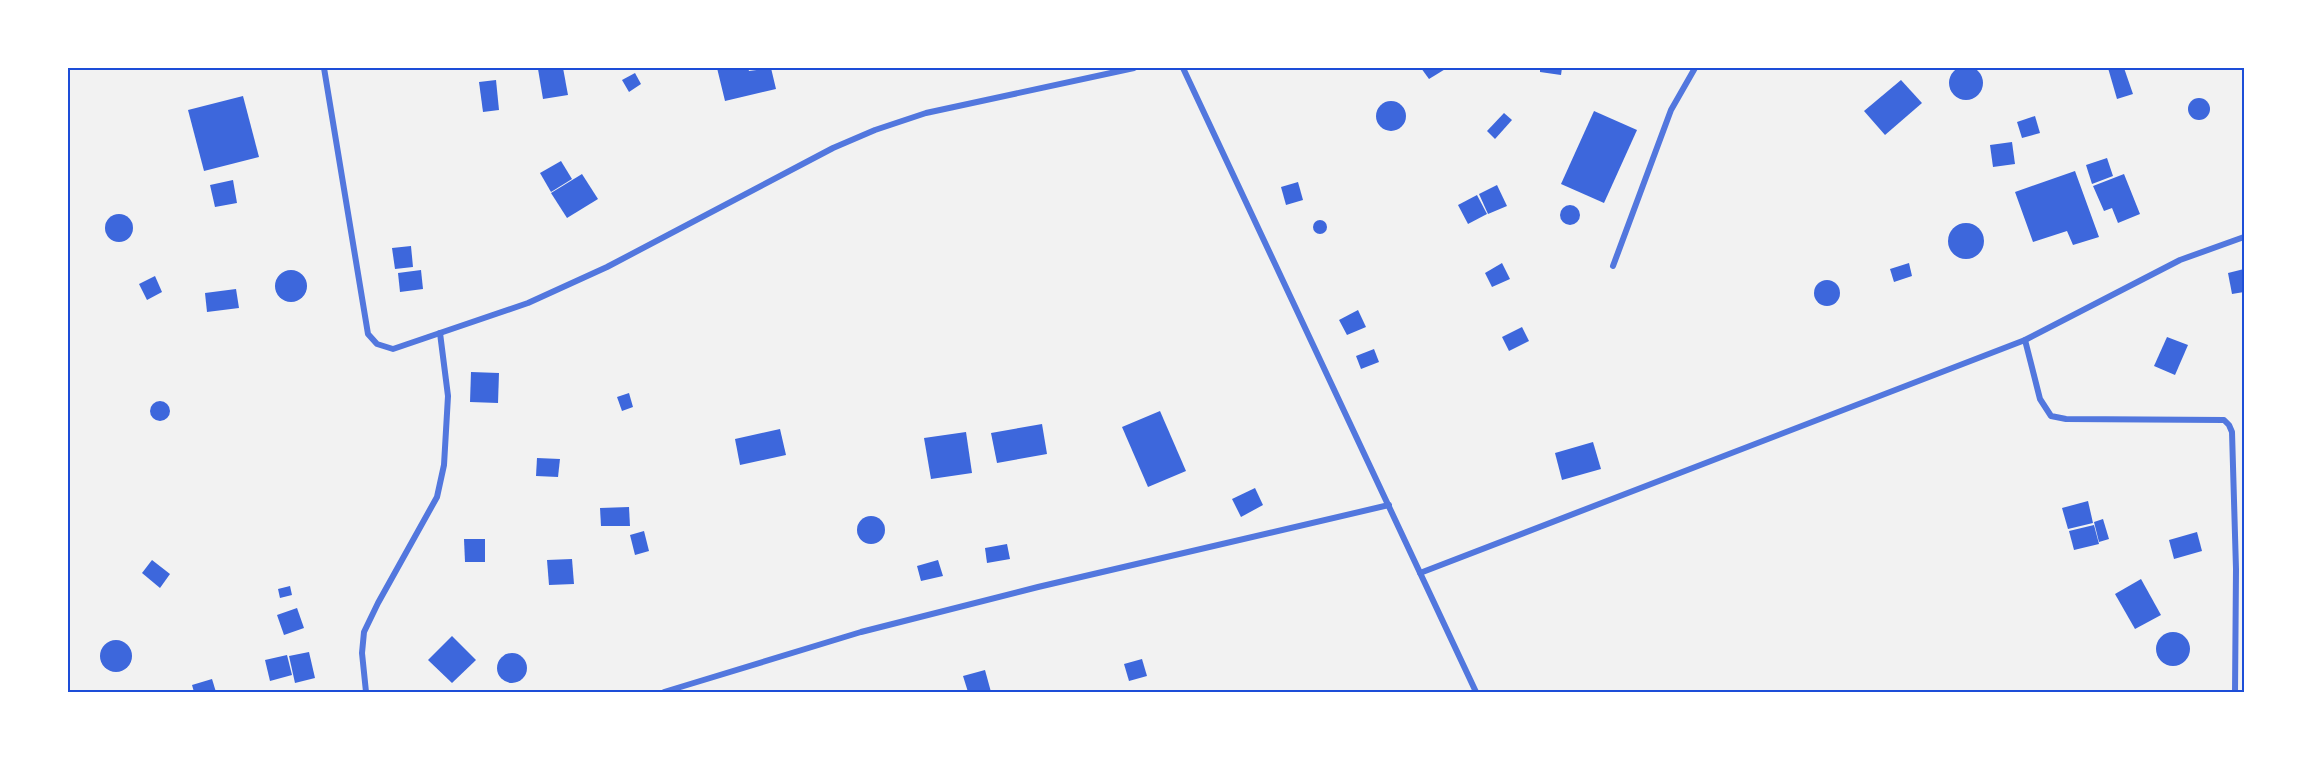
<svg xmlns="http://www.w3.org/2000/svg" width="2312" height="760" viewBox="0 0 2312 760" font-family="Spectral,serif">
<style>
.building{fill:#3d67dc}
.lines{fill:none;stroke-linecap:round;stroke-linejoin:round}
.minor{stroke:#5277de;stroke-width:6}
.neatline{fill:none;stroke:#1d4ed8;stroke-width:2}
</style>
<rect width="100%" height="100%" fill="#f2f2f2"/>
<g class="building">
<circle cx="1966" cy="83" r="17"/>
<path d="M550,68H563L568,95L543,99L538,69Z"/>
<path d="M717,68H748L749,71L771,68L776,89L725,101Z"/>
<path d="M1421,68H1447L1429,79Z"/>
<path d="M1540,68H1562L1561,75L1540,72Z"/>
<path d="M2108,68H2124L2133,94L2117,99Z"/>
<path d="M635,73L641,84L629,92L622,80Z"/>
<path d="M496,80L499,110L483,112L479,82Z"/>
<path d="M1901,80L1922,103L1885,135L1864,111Z"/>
<path d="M243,96L259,157L204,171L188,110Z"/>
<circle cx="2199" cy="109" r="11"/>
<circle cx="1391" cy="116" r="15"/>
<path d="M1594,111L1637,130L1604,203L1561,184Z"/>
<path d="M1504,113L1512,120L1495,139L1487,131Z"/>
<path d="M2035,116L2040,133L2022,138L2017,122Z"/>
<path d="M2012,142L2015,164L1993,167L1990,145Z"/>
<path d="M2107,158L2113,176L2092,184L2086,165Z"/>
<path d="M561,161L572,179L551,192L540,173Z"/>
<path d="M2075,171L2099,237L2073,245L2067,231L2033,242L2015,192Z"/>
<path d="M582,174L598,199L567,218L551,193Z"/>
<path d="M2124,174L2140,214L2118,223L2112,208L2104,211L2093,186Z"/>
<path d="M233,180L237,203L215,207L210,185Z"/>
<path d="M1298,182L1303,200L1286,205L1281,187Z"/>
<path d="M1497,185L1507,206L1488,214L1479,194Z"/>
<path d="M1477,195L1487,214L1468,224L1458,205Z"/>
<circle cx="1570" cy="215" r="10"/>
<circle cx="119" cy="228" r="14"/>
<circle cx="1320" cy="227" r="7"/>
<circle cx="1966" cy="241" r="18"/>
<path d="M411,246L413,267L395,269L392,248Z"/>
<path d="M1502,263L1510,279L1492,287L1485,273Z"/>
<path d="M1909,263L1912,276L1894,282L1890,269Z"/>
<path d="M2244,269V292L2232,294L2228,273Z"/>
<circle cx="291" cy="286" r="16"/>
<path d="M421,270L423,289L400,292L398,273Z"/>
<path d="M155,276L162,292L147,300L139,284Z"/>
<circle cx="1827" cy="293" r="13"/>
<path d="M236,289L239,308L207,312L205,293Z"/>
<path d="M1358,310L1366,327L1347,335L1339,320Z"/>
<path d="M1522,327L1529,341L1509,351L1502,337Z"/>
<path d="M2167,337L2188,345L2175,375L2154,366Z"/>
<path d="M1374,349L1379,362L1361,369L1356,356Z"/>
<path d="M471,372L499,373L498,403L470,402Z"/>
<path d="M629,393L633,407L622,411L617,397Z"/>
<circle cx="160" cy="411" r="10"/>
<path d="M1160,411L1186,471L1148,487L1122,427Z"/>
<path d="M1042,424L1047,454L997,463L991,433Z"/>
<path d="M780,429L786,455L740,465L735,439Z"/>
<path d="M966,432L972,473L931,479L924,438Z"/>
<path d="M1593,442L1601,469L1562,480L1555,453Z"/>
<path d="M537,458L560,459L558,477L536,476Z"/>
<path d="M1255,488L1263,505L1241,517L1232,499Z"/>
<path d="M2088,501L2093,523L2068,529L2062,508Z"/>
<path d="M629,507L630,526H601L600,508Z"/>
<circle cx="871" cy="530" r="14"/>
<path d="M2103,519L2109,539L2099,542L2094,522Z"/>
<path d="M2094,525L2099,544L2074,550L2069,531Z"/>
<path d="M644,531L649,551L635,555L630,535Z"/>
<path d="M2197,532L2202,551L2174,559L2169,540Z"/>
<path d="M464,539H485V562H465Z"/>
<path d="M1007,544L1010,559L987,563L985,548Z"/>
<path d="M572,559L574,584L549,585L547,560Z"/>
<path d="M152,560L170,574L160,588L142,573Z"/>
<path d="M938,560L943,576L921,581L917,566Z"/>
<path d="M2141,579L2161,615L2135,629L2115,594Z"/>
<path d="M290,586L292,595L280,598L278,589Z"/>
<path d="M297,608L304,628L284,635L277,615Z"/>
<circle cx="2173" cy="649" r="17"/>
<path d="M452,636L476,660L452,683L428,660Z"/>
<circle cx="116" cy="656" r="16"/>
<path d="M309,652L315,678L295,683L289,656Z"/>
<circle cx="512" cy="668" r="15"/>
<path d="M287,655L292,675L270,681L265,660Z"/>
<path d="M1142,659L1147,676L1129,681L1124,664Z"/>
<path d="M985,670L991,692H968L963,676Z"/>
<path d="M212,679L216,692H194L192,685Z"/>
</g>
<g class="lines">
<g class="minor">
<path d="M324,68L368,334L377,344L393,349L528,303L607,267L833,148L875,130L926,113L1134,68"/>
<path d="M1183,68L1476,692"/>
<path d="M1613,266L1671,110L1695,68"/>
<path d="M2025,340L2040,399L2051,416L2066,419L2224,420L2229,425L2232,432L2236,569L2235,692"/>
<path d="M1420,573L2025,340L2180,260L2244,237"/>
<path d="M366,692L362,653L364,632L378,603L437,497L444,465L448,396L440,333"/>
<path d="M664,692L861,632L1038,587L1389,505"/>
</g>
</g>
<rect width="2312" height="760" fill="none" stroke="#ffffff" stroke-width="138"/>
<rect x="69" y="69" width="2174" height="622" class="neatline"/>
</svg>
